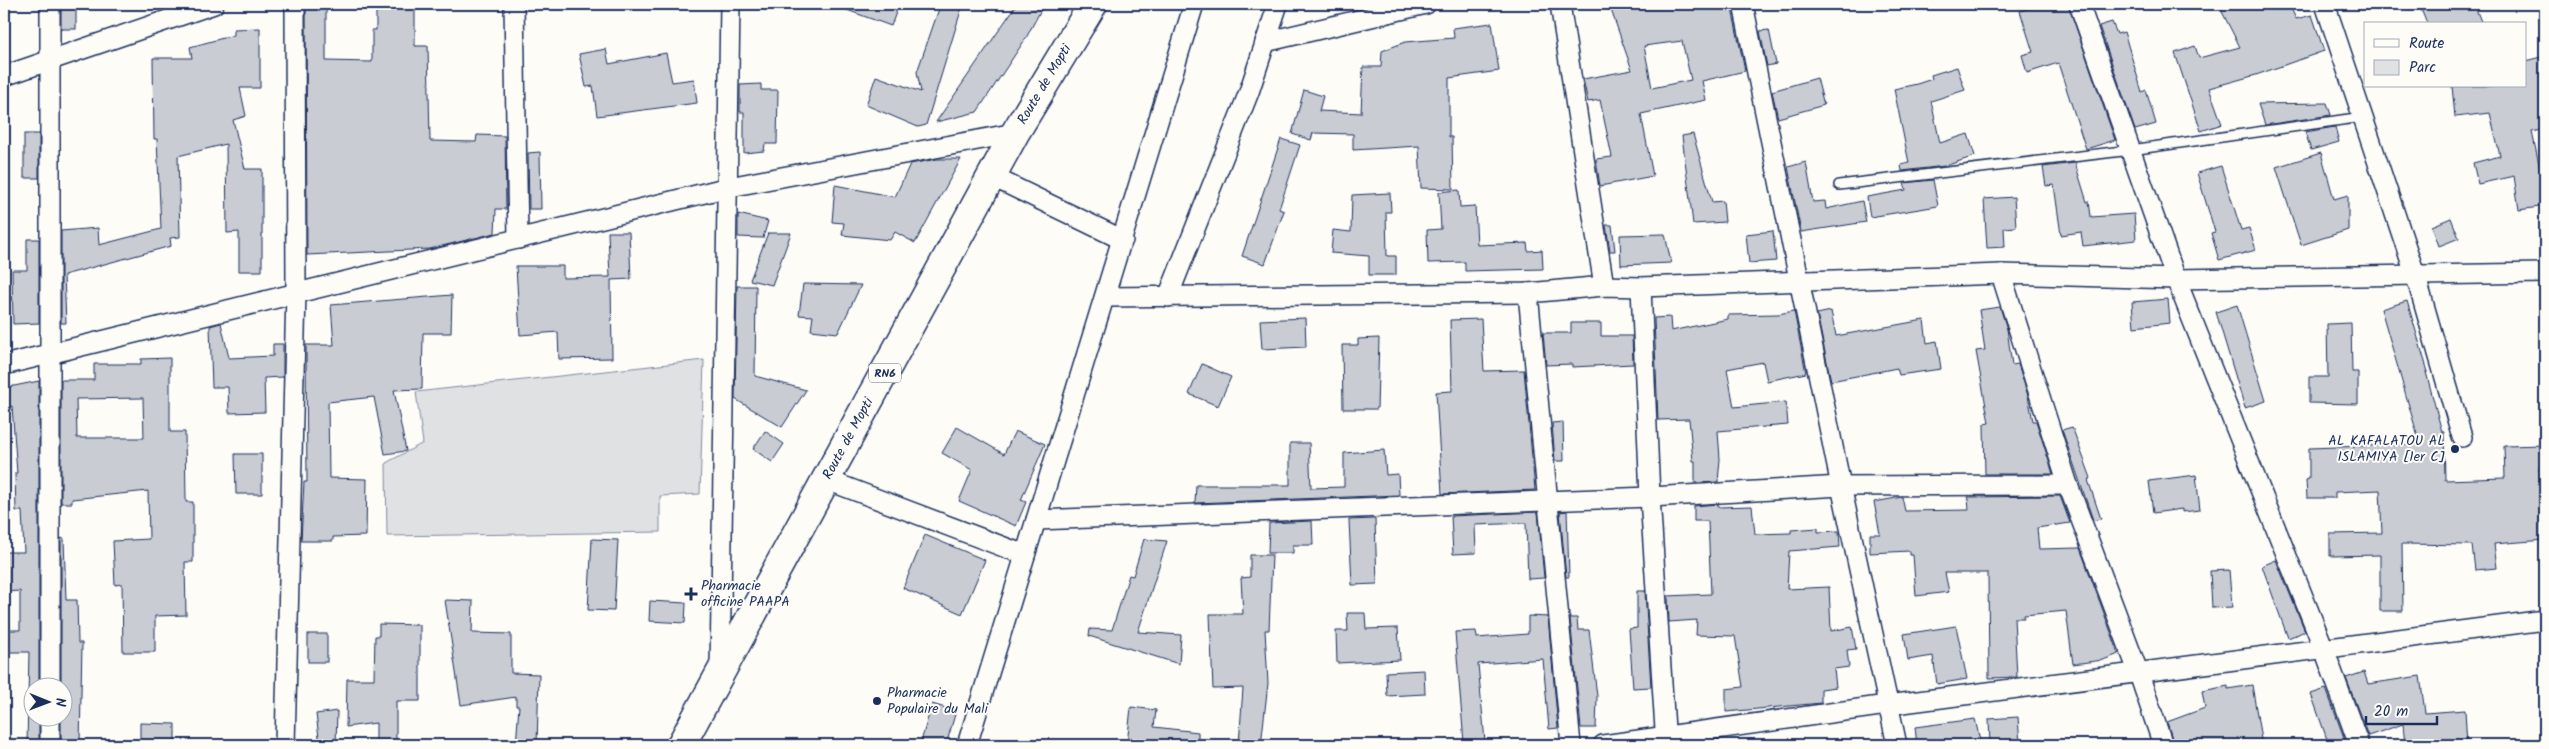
<svg xmlns="http://www.w3.org/2000/svg" width="2549" height="749" viewBox="0 0 2549 749" font-family="Kalam,sans-serif">
<style>
.green{fill:#e0e1e3;stroke:#7e88a0}
.building{fill:#c9ccd3;stroke:#1b2f5e;fill-rule:evenodd}
.lines{fill:none;stroke-linecap:round;stroke-linejoin:round}
.lane-casing{stroke:#1b2f5e;stroke-width:12}
.street-casing{stroke:#1b2f5e;stroke-width:22}
.highway-casing{stroke:#1b2f5e;stroke-width:31}
.lane{stroke:#fdfcf7;stroke-width:9}
.street{stroke:#fdfcf7;stroke-width:19}
.highway{stroke:#fdfcf7;stroke-width:28}
.poi-dot{fill:#1b2f5e;stroke:#fdfcf7;stroke-width:2}
.labels{text-anchor:middle;dominant-baseline:central;stroke-width:4;stroke-linejoin:round;paint-order:stroke}
.shield{fill:#fdfcf7;stroke:#5f6c8c;stroke-width:1}
.shield-label{font-size:12px;font-weight:bold;fill:#1b2f5e}
.street-label{font-size:14px;fill:#1b2f5e;stroke:#fdfcf7}
.poi-label{font-size:14px;fill:#1b2f5e;stroke:#fdfcf7;text-anchor:start}
</style>
<rect width="100%" height="100%" fill="#fdfcf7"/>
<filter id="ink" filterUnits="userSpaceOnUse"><feTurbulence type="fractalNoise" baseFrequency=".02" numOctaves="2"/><feDisplacementMap in="SourceGraphic" scale="10" xChannelSelector="R" yChannelSelector="G"/><feConvolveMatrix kernelMatrix="1 2 1 2 8 2 1 2 1" color-interpolation-filters="sRGB"/></filter>
<g filter="url(#ink)">
<path class="green" d="M704,360L700,494L660,496V532L387,536L386,463L423,443L416,392Z"/>
<g class="building">
<rect x="61" y="4" width="15" height="25"/>
<path d="M306,4H326V61L372,62V30H376V4L415,5V46H428L430,141L476,142L477,135L505,136L506,209H496L495,233L430,249L307,255Z"/>
<path d="M837,4H899L891,26L836,6Z"/>
<path d="M963,4L926,125L918,127L866,105L876,76L921,92L917,72L940,6Z"/>
<path d="M1017,4H1044L1026,38L977,112L936,122Z"/>
<path d="M1609,4H1731L1745,71L1702,81L1706,100L1641,114L1653,176L1600,186L1596,159L1612,157L1600,100L1588,102L1583,79L1632,70ZM1682,41L1691,80L1652,88L1644,46Z"/>
<path d="M2042,4H2068L2115,140L2086,149L2058,63L2027,73L2022,55L2033,52L2020,11Z"/>
<path d="M2218,4H2289L2296,19L2312,15L2324,51L2256,75L2209,88L2222,124L2201,131L2175,53L2195,46L2199,58L2240,47Z"/>
<path d="M2435,4H2474L2482,24H2427L2421,9Z"/>
<path d="M2112,22L2117,34L2124,32L2142,92L2146,90L2156,124L2135,130L2099,26Z"/>
<path d="M1492,23L1499,71L1449,78V137H1452L1453,189L1421,188L1419,146L1353,150V134L1313,133L1311,140L1292,134L1304,90L1323,96L1319,111L1361,113L1363,67H1381L1382,51L1405,42L1454,38L1453,28Z"/>
<path d="M260,28V88H240L246,116L233,120L245,169H262V271H239V232L227,233L226,144L178,156L180,237L170,238L171,246L64,275L66,323H61V231L98,228L99,245L161,229L157,139H154L153,58H192L190,47L234,35V29Z"/>
<path d="M1769,30L1776,64L1767,66L1760,31Z"/>
<path d="M606,49L609,64L666,53L672,82L694,79L697,103L597,116L593,86L586,87L579,54Z"/>
<path d="M2545,56V129L2532,132L2545,192V204L2539,205V207L2519,210L2514,176L2478,184L2473,163L2500,156L2490,113L2455,117L2452,86H2525V61Z"/>
<path d="M1957,67L1965,90L1931,101L1940,143L1968,134L1975,156L1945,166L1902,171L1901,165L1909,163L1894,89L1917,84L1932,79L1931,75Z"/>
<path d="M1817,78L1824,105L1778,118L1772,91Z"/>
<path d="M761,84V90H778L777,144H765L764,151L744,153V112H740V85Z"/>
<path d="M2327,103L2331,115L2265,125L2258,104Z"/>
<path d="M2335,127L2339,142L2311,150L2305,132Z"/>
<rect x="24" y="134" width="15" height="44"/>
<path d="M1693,134L1712,202L1723,201L1725,222L1693,224L1682,136Z"/>
<path d="M1281,139L1300,145L1279,209L1284,211L1265,264L1242,256Z"/>
<path d="M540,152L541,209H529L528,153Z"/>
<path d="M2321,153L2334,199L2348,195V230L2301,245L2276,167Z"/>
<path d="M937,159H961L915,243L895,232L890,240L842,235L844,223L832,222L835,185L895,197L910,164Z"/>
<path d="M1806,162L1813,202L1825,201L1826,209L1862,201L1866,222L1801,232L1788,167Z"/>
<path d="M2075,163L2087,202L2089,201L2091,217L2134,214L2136,240L2083,246L2081,232L2061,235L2054,185L2046,186L2043,167Z"/>
<path d="M2221,166L2241,230L2249,228L2256,250L2219,260L2211,233L2215,232L2197,173Z"/>
<path d="M1933,180L1938,206L1870,217L1867,197L1906,190L1904,183Z"/>
<path d="M1459,190L1460,207L1475,206L1477,245L1527,243L1528,251L1542,250L1543,269L1465,271V262L1428,263L1427,230L1441,229L1439,192Z"/>
<path d="M1390,193L1391,212H1386L1387,256H1396V275H1369V256L1331,253L1333,230L1351,232L1352,195Z"/>
<path d="M2014,197L2016,227L2004,228L2005,247L1987,248L1984,199Z"/>
<path d="M738,214L768,221L763,238L738,237Z"/>
<path d="M2451,218L2459,238L2439,246L2432,226Z"/>
<path d="M1606,225H1612L1615,251H1610Z"/>
<path d="M1773,231L1776,261L1749,263L1746,234Z"/>
<path d="M608,232H629L631,279L611,280L612,358L559,359L558,332L520,335L516,266H563V278L610,277Z"/>
<path d="M768,233H791L772,285L750,280Z"/>
<path d="M1665,234L1671,263L1621,265L1620,235Z"/>
<path d="M27,239H39V323L13,324L12,270H27Z"/>
<path d="M803,284L861,285L838,333L811,330L813,316L799,315Z"/>
<path d="M737,286H756L755,376L806,390L782,427L735,399Z"/>
<path d="M452,295L451,333H423L422,389L394,390L406,451L385,454L374,397L328,402L329,478L367,479L366,536L333,537V541H301L304,482H307L306,345H334L331,305Z"/>
<path d="M2168,299L2170,323L2134,327L2132,302Z"/>
<path d="M2407,301L2428,372H2426L2442,432H2444L2445,480L2505,478L2504,446L2545,445V467H2539L2545,540L2494,544L2497,568L2475,570L2472,545L2402,544L2403,611H2380V555L2330,556V534L2382,533L2380,490L2335,492V498H2307L2306,480L2309,479V448L2420,444L2381,309Z"/>
<path d="M2237,305L2266,401L2245,408L2216,312Z"/>
<path d="M2000,307L2007,329L2012,365L2018,364L2028,396L2033,421H2036L2053,474H1985L1984,424L1989,423L1976,351L1985,350L1979,310Z"/>
<path d="M1794,311L1806,373L1767,381L1763,362L1727,369L1734,407L1786,402L1788,425L1718,431L1720,459L1718,482L1695,483V461H1693L1689,419L1658,420L1654,318L1670,317L1671,331L1728,319V315L1778,314Z"/>
<path d="M1831,311L1836,336L1924,320L1927,343L1937,341L1941,369L1899,375L1897,368L1831,381L1817,314Z"/>
<path d="M1305,318L1306,347L1262,349L1260,320Z"/>
<path d="M1481,319L1484,371L1524,370L1535,490L1442,494L1436,392L1452,391L1450,320Z"/>
<path d="M221,323L229,358L273,356V344H283V377L264,378L265,412L229,413L228,387H212L210,326Z"/>
<path d="M1571,323H1601V336H1632L1633,364L1572,367V364L1546,365L1543,333H1571Z"/>
<path d="M2351,323L2352,372H2358V404L2309,403V377H2328L2327,324Z"/>
<path d="M1379,338L1377,409H1343L1342,345H1358V339Z"/>
<path d="M170,358V432H185L186,502H193V562H185L186,615L155,616V652H123L122,584L115,585L113,541L149,539L148,491L72,499V503H61V380H94V364H141V359ZM143,398L144,438H77L76,399Z"/>
<path d="M1202,364L1231,377L1218,406L1189,394Z"/>
<path d="M39,381V686H32V716H39V745H27L29,652H4V630H20V591L4,592V552H24L22,511H16L15,473H17L12,406L4,408V388Z"/>
<path d="M1563,422L1564,461H1555L1552,423Z"/>
<path d="M957,427L1004,454L1015,431L1045,444L1021,500L1026,502L1016,526L959,501L972,470L942,453Z"/>
<path d="M2072,427L2091,478L2088,480L2101,519L2093,520L2062,430Z"/>
<path d="M765,431L784,444L772,462L753,449Z"/>
<path d="M1290,443H1309L1311,488L1344,487V453L1384,450L1386,475L1398,474L1399,495L1195,503L1196,485H1290Z"/>
<path d="M235,454H262V494H236Z"/>
<path d="M2196,475L2200,510L2182,512V509L2153,513L2149,481Z"/>
<path d="M2060,496L2070,523L2037,528L2039,549L2080,548L2119,654L2103,660L2073,664L2066,611L2024,615V618H2014L2017,677L1989,678L1988,573H1945L1949,592L1916,596L1913,555H1910V551L1870,553V534H1880L1874,502L1902,497L1905,511L1969,510L1968,497Z"/>
<path d="M1718,504V507L1752,506L1755,534L1791,533V530L1818,528V532L1839,531L1840,547L1789,551L1787,589L1829,587L1831,631L1852,627L1856,649L1847,650L1849,667L1834,669L1836,687L1821,689V703L1726,712V689L1743,687L1735,636L1696,635L1697,620L1669,622L1668,596L1711,594L1708,521H1694V506Z"/>
<path d="M1567,511L1569,577H1566L1560,512Z"/>
<path d="M1538,512L1544,578L1528,579L1526,523L1475,525L1476,553L1453,554L1451,516Z"/>
<path d="M1375,519L1377,584L1352,585L1349,520Z"/>
<path d="M1312,521L1313,545H1293V553H1268L1269,523Z"/>
<path d="M925,535L985,560L962,614L903,588Z"/>
<path d="M61,538L64,539L66,600H77L78,643H82L80,744L61,743Z"/>
<path d="M592,539L618,540L614,611L588,610Z"/>
<path d="M1144,539L1167,541L1138,632L1181,635L1179,664L1089,636L1090,629L1112,630L1129,575L1133,576Z"/>
<path d="M1250,555H1272L1269,630H1265L1268,683L1261,745H1239L1243,688L1213,689L1210,614H1243L1241,578L1250,577Z"/>
<path d="M2276,560L2305,631L2288,638L2262,566Z"/>
<path d="M2229,570L2232,607L2212,608L2210,571Z"/>
<path d="M1637,591H1645L1651,687L1633,688L1629,629L1637,628Z"/>
<path d="M445,600L473,601L472,633L511,634V673L539,674L537,745H516L519,706H516V697L461,705Z"/>
<path d="M650,601L686,603L685,623L649,621Z"/>
<path d="M1347,613H1365L1366,629L1398,628L1400,660L1337,663L1336,631H1348Z"/>
<path d="M1528,616L1548,617L1558,728L1549,729L1543,659L1478,664L1485,742L1464,743L1455,632L1476,631L1477,638L1528,634Z"/>
<path d="M1570,618H1577L1578,630H1589L1597,696L1596,728H1581Z"/>
<path d="M379,624L420,625V701H396V745H376V723L346,727L347,679H374L375,636H379Z"/>
<path d="M1956,626L1967,679L1937,684L1933,656L1908,660L1904,634Z"/>
<rect x="308" y="634" width="19" height="28"/>
<path d="M1424,670L1425,694L1387,696L1386,672Z"/>
<path d="M2364,672L2368,684L2420,676L2425,713L2465,710L2467,745H2405L2403,724L2368,736L2346,678Z"/>
<path d="M2252,685L2262,745H2174L2167,722L2205,708L2202,691L2228,686V689Z"/>
<path d="M2326,689L2346,743L2340,745H2329L2311,694Z"/>
<path d="M932,704L956,711L946,745H920Z"/>
<path d="M1131,707L1156,710L1154,727L1198,732V745H1127Z"/>
<path d="M337,711L336,745H320L316,714Z"/>
<path d="M2018,717L2020,745H1990L1989,719Z"/>
<path d="M1975,719L1981,745H1917L1915,727Z"/>
<path d="M140,723L175,724V745H140Z"/>
</g>
<g class="lines">
<g class="lane-casing">
<path id="lane" d="M1839,185L2131,150L2363,117"/>
</g>
<g class="street-casing">
<g id="street">
<path d="M514,4L518,239"/>
<path d="M1560,4L1604,286"/>
<path d="M1743,4L1841,486L1897,745"/>
<path d="M2079,4L2176,279L2324,649L2359,745"/>
<path d="M2325,4L2416,277L2462,437"/>
<path d="M1265,42L1426,4"/>
<path d="M4,76L214,4"/>
<path d="M991,176L1123,240"/>
<path d="M2001,274L2068,485L2139,674L2163,745"/>
<path d="M1641,287L1650,497L1666,745"/>
<path d="M1528,293L1571,745"/>
<path d="M1105,297L1528,293L1604,286L1641,287L2001,274L2176,279L2545,273"/>
<path d="M1168,297L1249,92L1278,4"/>
<path d="M4,365L729,187L1015,133"/>
<path d="M827,480L1025,555"/>
<path d="M1036,520L1650,497L1841,486L2068,485"/>
<path d="M720,670L730,4"/>
<path d="M50,686V4"/>
<path d="M50,745V716"/>
<path d="M285,745L296,292L295,4"/>
<path d="M967,745L1194,4"/>
<path d="M1603,745L1887,705L2545,620"/>
</g>
</g>
<g class="highway-casing">
<g id="highway">
<path id="s1" d="M681,745L1015,133L1093,4"/>
</g>
</g>
<use href="#lane" class="lane"/>
<use href="#street" class="street"/>
<use href="#highway" class="highway"/>
</g>
</g>
<g class="poi-dot">
<circle cx="2455" cy="449" r="5"/>
<path d="M688.5 586.5h5v5h5v5h-5v5h-5v-5h-5v-5h5z"/>
<circle cx="877" cy="701" r="5"/>
</g>
<g class="labels">
<rect class="shield" x="869" y="363.5" width="32" height="19" rx="4"/>
<g class="shield-label">
<text x="885" y="373">RN6</text>
</g>
<g class="street-label">
<text stroke="none"><textPath href="#s1" startOffset="754">Route de Mopti</textPath></text>
<text stroke="none"><textPath href="#s1" startOffset="349">Route de Mopti</textPath></text>
</g>
<g class="poi-label">
<text x="2445" y="441" text-anchor="end">AL KAFALATOU AL<tspan x="2445" dy="16">ISLAMIYA [1er C]</tspan></text>
<text x="701" y="586">Pharmacie<tspan x="701" dy="16">officine PAAPA</tspan></text>
<text x="887" y="693">Pharmacie<tspan x="887" dy="16">Populaire du Mali</tspan></text>
</g>
</g>
<rect width="2549" height="749" fill="none" stroke="#fdfcf7" stroke-width="20"/>
<rect x="10" y="10" width="2529" height="729" fill="none" stroke="#1b2f5e" stroke-width="2" filter="url(#ink)"/>
<rect x="2364" y="22" width="162" height="65" fill="#fdfcf7" stroke="#a3aaba"/>
<rect x="2374" y="39" width="25" height="8" fill="#fdfcf7" stroke="#a3aaba"/>
<text x="2409" y="48" font-size="15" fill="#1b2f5e">Route</text>
<rect x="2374" y="60" width="25" height="15" fill="#e0e1e3" stroke="#a3aaba"/>
<text x="2409" y="72" font-size="15" fill="#1b2f5e">Parc</text>
<g transform="translate(48 702) rotate(91)"><circle r="24" fill="#fdfcf7" stroke="#a3aaba"/>
<path d="M0-4L9 19L0 12L-9 19Z" fill="#1b2f5e"/>
<text y="-8" font-size="14" font-weight="bold" text-anchor="middle" fill="#1b2f5e">N</text>
</g>
<path d="M2366 716v8h71v-8" fill="none" stroke="#1b2f5e" stroke-width="2.5"/>
<text x="2374" y="716" font-size="15" fill="#1b2f5e" stroke="#fdfcf7" stroke-width="4" paint-order="stroke">20 m</text>
</svg>
